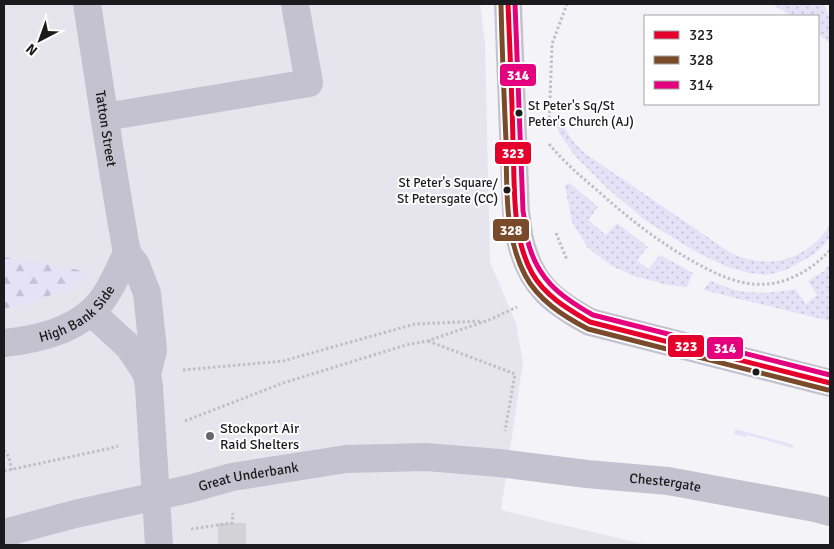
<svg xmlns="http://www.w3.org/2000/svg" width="834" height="549" viewBox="0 0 834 549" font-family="Signika,sans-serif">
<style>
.built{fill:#e6e5ee}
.grass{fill:url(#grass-dots)}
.forest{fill:url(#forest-firs)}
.green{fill:#e5e1f7}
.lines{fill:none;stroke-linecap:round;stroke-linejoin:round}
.minor-tunnel{stroke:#d3d2d7;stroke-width:28;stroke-dasharray:28 14;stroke-linecap:butt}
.path{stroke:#c0bfc7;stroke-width:3;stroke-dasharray:2.5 2.5;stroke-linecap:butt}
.minor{stroke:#c4c2ce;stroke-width:28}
.minor-bridge{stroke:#c4c2ce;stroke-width:28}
.bus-1-casing{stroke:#fff;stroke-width:9}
.bus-2-casing{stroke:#fff;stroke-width:9}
.bus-3-casing{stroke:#fff;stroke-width:9}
.bus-1{stroke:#e4002b;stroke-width:5}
.bus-2{stroke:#7a4b2a;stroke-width:5}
.bus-3{stroke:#e5007d;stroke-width:5}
.bus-dot{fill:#1b1a1d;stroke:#fff;stroke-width:2}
.poi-dot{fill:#67666a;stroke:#fff;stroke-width:2}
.labels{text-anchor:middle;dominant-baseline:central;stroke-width:4;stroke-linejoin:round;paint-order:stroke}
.bus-label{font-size:13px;fill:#1b1a1d;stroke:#fff;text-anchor:start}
.street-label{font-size:14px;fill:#1b1a1d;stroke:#fff}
.poi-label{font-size:14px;fill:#1b1a1d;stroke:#fff;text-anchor:start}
.line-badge{stroke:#fff;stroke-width:2}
.badge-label{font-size:14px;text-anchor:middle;font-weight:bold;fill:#fff}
</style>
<defs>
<pattern id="grass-dots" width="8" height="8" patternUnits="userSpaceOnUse" patternTransform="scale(1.25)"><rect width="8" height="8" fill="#e5e1f7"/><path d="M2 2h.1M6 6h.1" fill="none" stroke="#c4c0d3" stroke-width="1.8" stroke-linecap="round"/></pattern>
<pattern id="forest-firs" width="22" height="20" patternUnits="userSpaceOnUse" patternTransform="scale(1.25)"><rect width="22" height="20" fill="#e5e1f7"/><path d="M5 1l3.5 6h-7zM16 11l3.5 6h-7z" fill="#c4c0d3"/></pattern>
</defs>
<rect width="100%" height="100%" fill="#f4f3f8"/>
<path class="built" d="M4,4H480L485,43L490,262L516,323L523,362L501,510L647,545H4Z"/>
<g class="grass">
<path d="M772,4H824L830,19V43L818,34V16H791Z"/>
<path d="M559,117C567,133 573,143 586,154L731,253C769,271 807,260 830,225V236L825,244L813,255L786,270L767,275L750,273L730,268L698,253L646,221L607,188L576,157L559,133L557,124Z"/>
<path d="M566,183L571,184L598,207L588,220L606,235L617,223L648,247L637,260L648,269L660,255L693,273L687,287L668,285L634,276L612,266L597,255L587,247L572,222L565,186Z"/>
<path d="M830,264V321L703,290L710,281C717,283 725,287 732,289C752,295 775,293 795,289L806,304L817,295L808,281L824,271Z"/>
</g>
<path class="forest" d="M4,257L91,272L74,287L37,300L4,309Z"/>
<path class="green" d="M735,429L794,445L793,448L747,435L746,437L734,434Z"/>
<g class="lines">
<path class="minor-tunnel" d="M232,523V545"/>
<g class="path">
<path d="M549,128L552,44L567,4"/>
<path d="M549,144C564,162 580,176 598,191C629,219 660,243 696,263C714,273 733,282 753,284C783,287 811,271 830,250"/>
<path d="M556,233L567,260"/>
<path d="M428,341L515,374L505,431"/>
<path d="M183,370L283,361L415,324L483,321"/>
<path d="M185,421L283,383L406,345L427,341L489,320L517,307"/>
<path d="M4,450L9,457L12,470"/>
<path d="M4,471L107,449L118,446"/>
<path d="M191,529L232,523L233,513"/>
</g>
<g class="minor">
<path id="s1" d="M87,4C100,87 112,170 127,253L136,265L147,293L153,350L147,374L149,387"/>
<path d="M508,4L516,212C518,223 518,235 522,247C533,287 555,303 590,322L830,383"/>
<path d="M105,117L309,83L295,4"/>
<path d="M91,312L129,347L147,374"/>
<path id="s2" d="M4,343C34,340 67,333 91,312C108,297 117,274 127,253"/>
<path id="s3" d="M4,533L75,514L189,489L232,477L346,459L426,457L499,463L587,474L668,481L815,508L830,512"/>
</g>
<path class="minor-bridge" d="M149,387L159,545"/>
<g class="bus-1-casing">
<path id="bus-1" d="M508,4C510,50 512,96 513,142C515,184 511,235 532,273C545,296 568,309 590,322L830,383"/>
</g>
<g class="bus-2-casing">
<path id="bus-2" d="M501,4C502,50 504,95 506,141C507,186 504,235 525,275C538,300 563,316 588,329L828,390"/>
</g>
<g class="bus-3-casing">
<path id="bus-3" d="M515,4L523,211C525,220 525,229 527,238C536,278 559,296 593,315L830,375"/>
</g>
<use href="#bus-1" class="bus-1"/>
<use href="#bus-2" class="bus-2"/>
<use href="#bus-3" class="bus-3"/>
</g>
<g class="bus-dot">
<circle cx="519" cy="113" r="4.5"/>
<circle cx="507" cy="190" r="4.5"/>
<circle cx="756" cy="372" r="4.5"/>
</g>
<circle class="poi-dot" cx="210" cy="436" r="5"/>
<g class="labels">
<g class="bus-label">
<text x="528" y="106">St Peter's Sq/St<tspan x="528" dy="16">Peter's Church (AJ)</tspan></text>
<text x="498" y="183" text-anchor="end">St Peter's Square/<tspan x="498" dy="16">St Petersgate (CC)</tspan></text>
</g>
<g class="street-label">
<text stroke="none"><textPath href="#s1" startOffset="126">Tatton Street</textPath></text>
<text stroke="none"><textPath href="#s2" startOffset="81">High Bank Side</textPath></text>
<text stroke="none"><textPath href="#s3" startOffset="251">Great Underbank</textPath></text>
<text stroke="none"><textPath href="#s3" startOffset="671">Chestergate</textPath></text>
</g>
<g class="poi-label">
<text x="220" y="428">Stockport Air<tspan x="220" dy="16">Raid Shelters</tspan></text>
</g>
</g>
<g class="line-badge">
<rect x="499" y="63" width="38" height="24" rx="5" fill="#e5007d"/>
<rect x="494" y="141" width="38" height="24" rx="5" fill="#e4002b"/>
<rect x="492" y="218" width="38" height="24" rx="5" fill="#7a4b2a"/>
<rect x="667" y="334" width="38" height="24" rx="5" fill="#e4002b"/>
<rect x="706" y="336" width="38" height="24" rx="5" fill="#e5007d"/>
</g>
<g class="badge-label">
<text x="518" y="80">314</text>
<text x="513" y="158">323</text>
<text x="511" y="235">328</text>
<text x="686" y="351">323</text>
<text x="725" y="353">314</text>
</g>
<rect width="834" height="549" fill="none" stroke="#1b1a1d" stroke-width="10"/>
<rect x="644" y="15" width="175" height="90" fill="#ffffff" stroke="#a4a3a5"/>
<rect x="654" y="31" width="25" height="8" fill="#e4002b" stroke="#a4a3a5"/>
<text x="689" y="40" font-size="15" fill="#1b1a1d">323</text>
<rect x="654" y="56" width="25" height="8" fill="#7a4b2a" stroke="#a4a3a5"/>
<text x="689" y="65" font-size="15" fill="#1b1a1d">328</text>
<rect x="654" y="81" width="25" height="8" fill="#e5007d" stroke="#a4a3a5"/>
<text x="689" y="90" font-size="15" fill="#1b1a1d">314</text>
<g transform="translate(40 40) rotate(221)" stroke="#ffffff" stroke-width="4" paint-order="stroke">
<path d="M0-4L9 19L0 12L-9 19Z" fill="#1b1a1d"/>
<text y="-8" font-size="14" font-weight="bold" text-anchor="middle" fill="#1b1a1d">N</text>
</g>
</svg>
